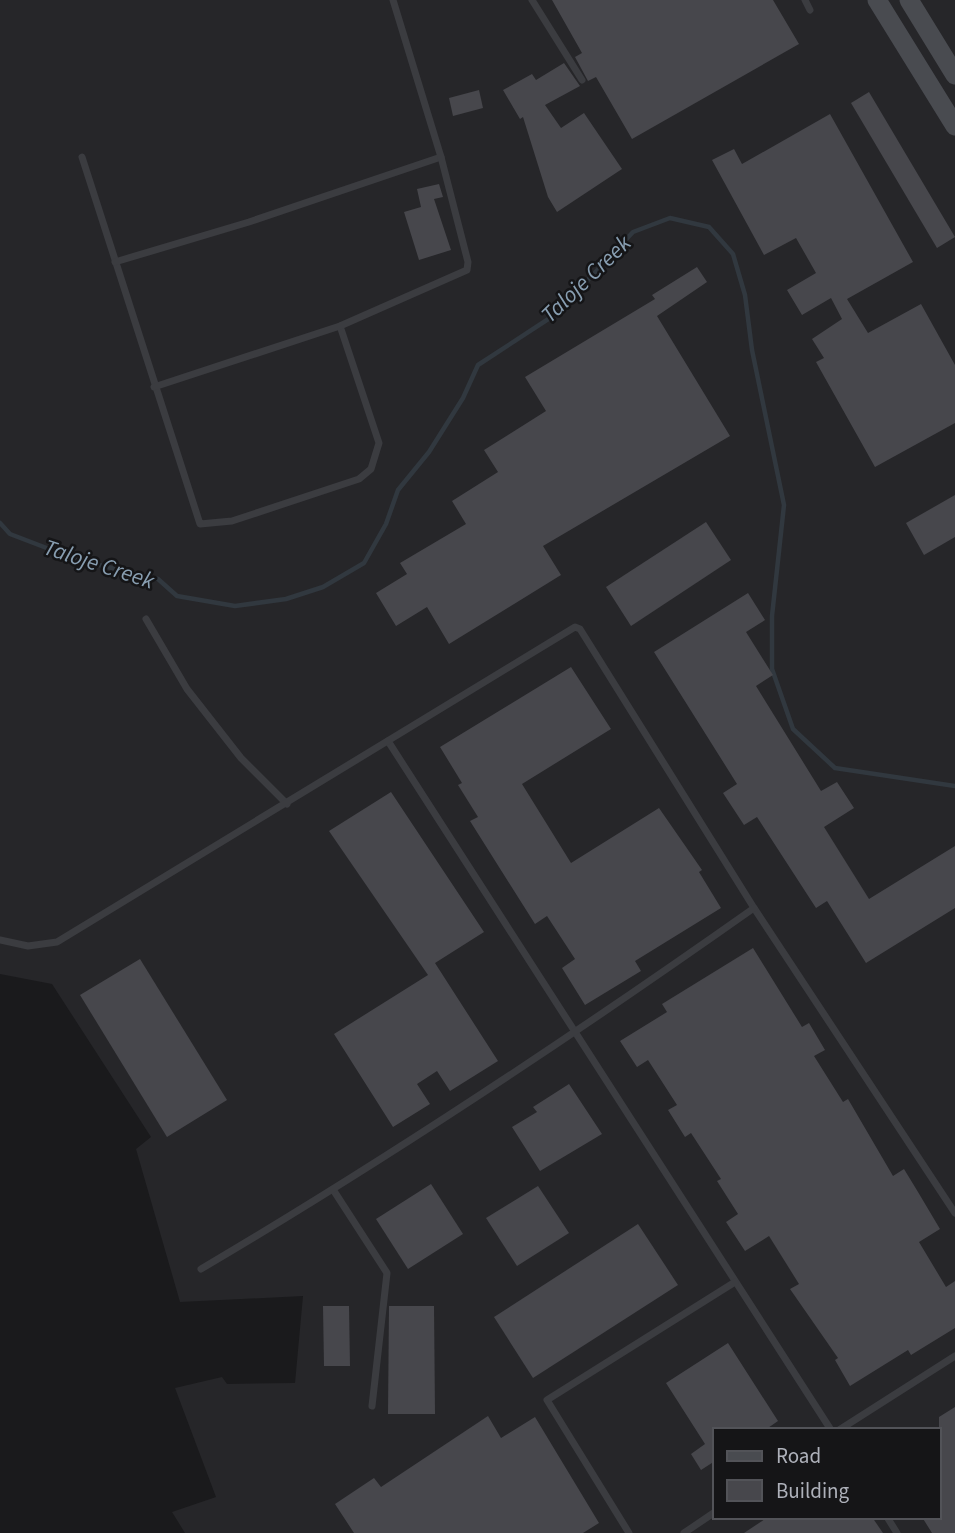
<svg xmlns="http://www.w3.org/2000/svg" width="955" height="1533" viewBox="0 0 955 1533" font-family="'Source Sans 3',sans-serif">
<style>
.built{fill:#262629;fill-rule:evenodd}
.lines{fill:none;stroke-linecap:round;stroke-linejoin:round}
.stream{stroke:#31383f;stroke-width:4.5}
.building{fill:#47474c}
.service{stroke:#3b3c40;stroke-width:7}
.secondary{stroke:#494b50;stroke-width:19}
.labels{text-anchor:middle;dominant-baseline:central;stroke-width:5;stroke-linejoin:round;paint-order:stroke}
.water-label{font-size:23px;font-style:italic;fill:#889eb1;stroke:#151517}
</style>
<rect width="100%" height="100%" fill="#1a1a1c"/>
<path class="built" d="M0,0H955V1533H185L172,1512L216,1497L175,1388L222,1377L227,1384L295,1383L303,1296L180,1302L136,1149L151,1137L52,984L0,974ZM715,1430H939V1517H715Z"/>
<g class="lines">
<path class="stream" d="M0,523L10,534L78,560L158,579L177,596L235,606L286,599L323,587L364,563L386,524L398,490L429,452L463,398L478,365L556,314L633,232L670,218L709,227L733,254L745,295L752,350L784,505L772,616V669L793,729L835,768L955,786"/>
</g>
<g class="building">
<path d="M552,0H773L799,44L632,139L596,77L588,81L575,57L582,53Z"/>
<path d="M564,63L580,86L545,105L561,128L584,113L622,169L557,212L548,197L523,117L520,119L503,90L532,74L536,80Z"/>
<path d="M479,90L483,108L453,116L449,98Z"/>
<path d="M869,92L955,237L937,248L851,103Z"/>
<path d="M830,114L913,262L847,299L868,333L921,304L955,365V423L875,467L816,362L824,358L812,339L842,319L831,298L802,315L787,290L816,273L796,238L764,255L712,160L734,149L742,164Z"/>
<path d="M439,184L443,197L434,199L451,250L419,260L404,212L421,207L417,189Z"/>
<path d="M697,267L707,282L657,316L730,436L543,546L561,575L449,644L427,607L396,626L376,593L407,574L400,563L466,524L452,501L498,472L484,450L546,411L525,377L655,299L652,295Z"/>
<path d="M955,495V537L924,555L906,523Z"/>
<path d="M706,522L731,560L631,626L606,587Z"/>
<path d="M748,593L765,620L746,632L773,675L756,686L821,791L837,782L854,808L824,827L869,899L955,846V908L866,963L827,901L816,908L757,817L744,825L723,793L737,784L654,652Z"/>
<path d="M571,667L611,729L522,784L571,863L659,808L702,870L699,872L721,908L635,961L641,971L585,1005L562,968L575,959L547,916L535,924L470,821L478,817L458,785L462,783L440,747Z"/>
<path d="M391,792L484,932L435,963L498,1061L450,1091L437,1071L417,1084L430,1104L393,1127L334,1034L428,975L329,831Z"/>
<path d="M753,948L802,1027L809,1023L825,1050L814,1056L843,1102L848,1099L893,1176L904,1169L918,1192L940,1229L919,1242L946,1287L955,1281V1328L911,1355L908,1350L850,1386L835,1360L838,1358L790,1289L799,1284L769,1236L745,1251L726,1222L738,1214L717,1181L721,1179L691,1133L685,1137L668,1110L677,1105L648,1060L637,1067L620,1041L667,1012L662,1004Z"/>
<path d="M140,959L227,1100L167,1137L80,995Z"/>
<path d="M569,1084L602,1134L540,1171L512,1127L537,1112L533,1107Z"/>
<path d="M431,1184L463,1234L408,1269L376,1219Z"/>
<path d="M538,1186L569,1233L517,1266L486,1218Z"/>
<path d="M638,1224L678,1285L533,1378L494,1317Z"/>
<path d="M323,1306H349L350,1366H324Z"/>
<path d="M389,1306H434L435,1414H388Z"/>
<path d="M728,1343L778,1421L765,1430H715V1461L701,1470L691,1454L705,1444L666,1383Z"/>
<path d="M955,1407V1533H932L922,1517H939V1417Z"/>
<path d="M488,1416L501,1438L535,1417L599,1523L583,1533H354L335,1504L374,1478L381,1487Z"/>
<path d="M768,1517H872L883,1533H744Z"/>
</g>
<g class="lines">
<g class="service">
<path d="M532,0L582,80"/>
<path d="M805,0L810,10"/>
<path d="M82,157L200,524L232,521L359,479L371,469L379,443L340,326"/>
<path d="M115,262L249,222L441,157"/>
<path d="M154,387L340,326L467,270L468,262L441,157L393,0"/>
<path d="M146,619L187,689L241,758L287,804"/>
<path d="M388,741L831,1430"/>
<path d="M0,940L28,946L57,942L575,627L580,629L754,908L955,1213"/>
<path d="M334,1191L387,1273L372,1406"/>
<path d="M201,1269C391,1157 574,1035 754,908"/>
<path d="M839,1430L955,1356"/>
<path d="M887,1517L897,1533"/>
<path d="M629,1533L547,1400L735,1282"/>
<path d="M684,1533L715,1512"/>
</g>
<g class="secondary">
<path d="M877,0L955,126"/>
<path d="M909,0L955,75"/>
</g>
</g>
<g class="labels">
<g class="water-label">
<text transform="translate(586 279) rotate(-44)">Taloje Creek</text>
<text transform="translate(99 564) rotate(18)">Taloje Creek</text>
</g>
</g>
<rect x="713" y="1428" width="228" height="91" fill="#151517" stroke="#525358" stroke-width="2"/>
<rect x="727" y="1451" width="35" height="10" fill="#494b50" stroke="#525358" stroke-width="2"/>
<text x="776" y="1463" font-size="21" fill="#aeb1ba">Road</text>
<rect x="727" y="1480" width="35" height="21" fill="#47474c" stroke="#525358" stroke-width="2"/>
<text x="776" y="1498" font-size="21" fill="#aeb1ba">Building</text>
</svg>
